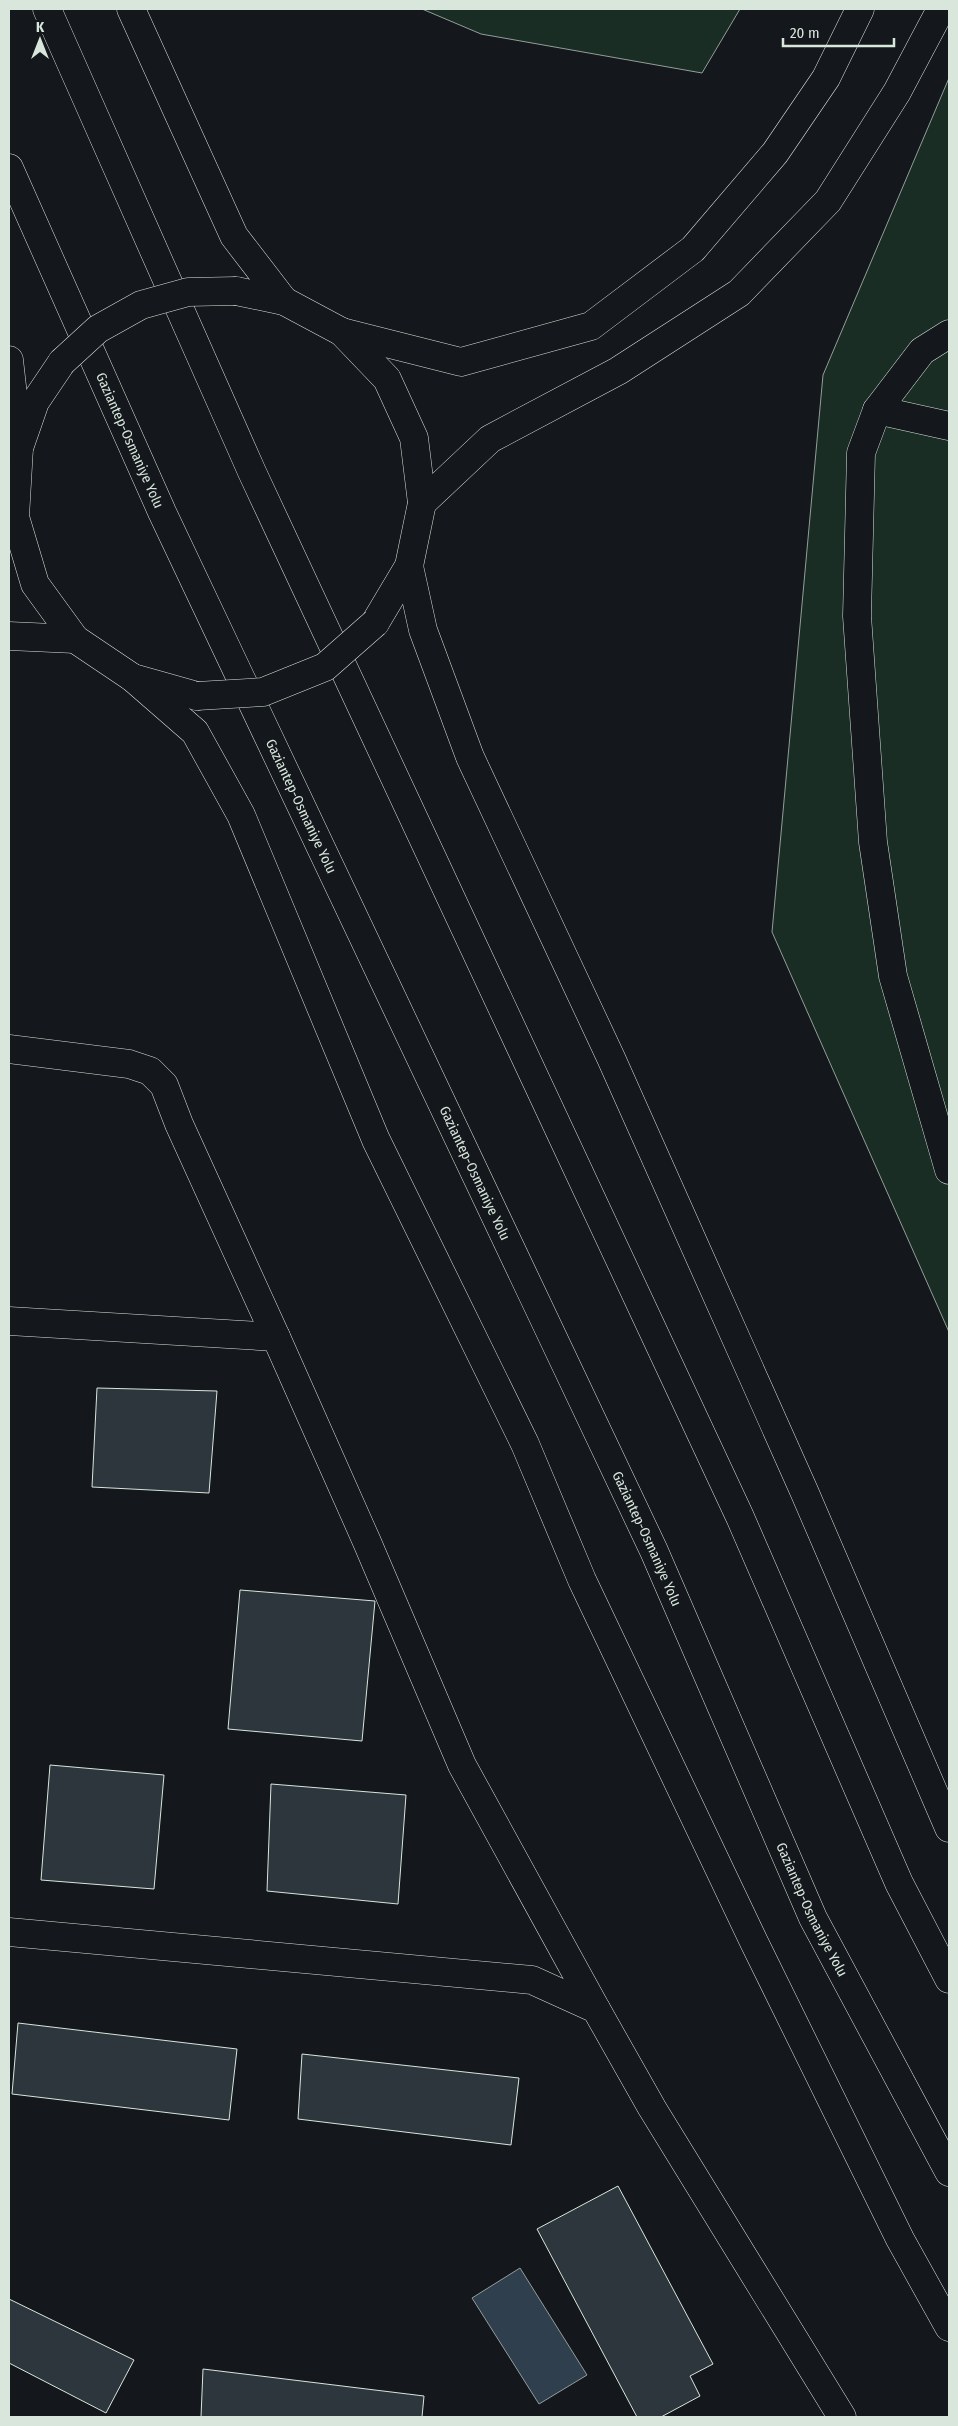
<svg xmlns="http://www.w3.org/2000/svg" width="958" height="2426" viewBox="0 0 958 2426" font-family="'Fira Sans Condensed',sans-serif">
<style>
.green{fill:#1a2d24;stroke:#939e99}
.water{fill:#2f3f4d;stroke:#939e99}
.building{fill:#2c363c;stroke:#d8e6dc}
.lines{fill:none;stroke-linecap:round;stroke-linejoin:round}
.minor-casing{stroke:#d8e6dc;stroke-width:29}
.major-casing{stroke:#d8e6dc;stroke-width:29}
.highway-casing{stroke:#d8e6dc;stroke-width:29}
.minor{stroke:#14181c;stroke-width:28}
.major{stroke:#14181c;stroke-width:28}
.highway{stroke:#14181c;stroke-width:28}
.major-bridge-casing{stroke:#d8e6dc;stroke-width:29;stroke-linecap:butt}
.major-bridge{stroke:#14181c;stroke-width:28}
.labels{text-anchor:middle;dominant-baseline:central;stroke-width:4;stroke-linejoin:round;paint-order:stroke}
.street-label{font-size:14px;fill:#d8e6dc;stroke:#14181c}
</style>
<rect width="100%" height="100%" fill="#14181c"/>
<g class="green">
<path d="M422,9H740L702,73L481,34Z"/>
<path d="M949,78V1332L772,932L823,375Z"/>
</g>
<path class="water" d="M520,2268L587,2375L539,2404L472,2298Z"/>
<g class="building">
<path d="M97,1388L217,1391L209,1493L92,1487Z"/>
<path d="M240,1590L375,1601L362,1741L228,1729Z"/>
<path d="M50,1765L164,1775L154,1889L41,1880Z"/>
<path d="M271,1784L406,1795L398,1904L267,1891Z"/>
<path d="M18,2023L237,2049L229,2120L12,2094Z"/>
<path d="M302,2054L519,2078L511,2145L298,2119Z"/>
<path d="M618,2186L713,2364L690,2376L700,2396L661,2417H637L537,2229Z"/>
<path d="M9,2299L134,2360L106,2413L9,2363Z"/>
<path d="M203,2369L424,2396L422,2417H201Z"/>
</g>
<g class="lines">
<g class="minor-casing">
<g id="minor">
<path d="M342,332L461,362L591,326L693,249L775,153L826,78L860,9"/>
<path d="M949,334L922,351L877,410L861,453L857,616L873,842L893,976L949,1170"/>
<path d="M877,410L949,426"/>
<path d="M422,503L490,439L618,371L739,293L828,201L897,92L941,9"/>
<path d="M9,1049L129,1064L150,1071L164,1085L179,1124L276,1337"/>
<path d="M9,1321L276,1337L367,1542L462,1765L596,2009"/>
<path d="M9,1932L532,1980L596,2009L652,2108L842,2417"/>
</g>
</g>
<g class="major-casing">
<g id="major">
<path d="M236,291L284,301L342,332L387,379L414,438L422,503L409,566L375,623"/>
<path d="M62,362L35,402L19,448L15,517L35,584L75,639L133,678L197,696"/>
<path d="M9,636L75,639"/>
</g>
</g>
<g class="highway-casing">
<g id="highway">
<path d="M47,9L252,472L740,1517L899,1883L949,1979"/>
<path d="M131,9L234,236L284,301"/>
<path id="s1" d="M9,168L162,512L654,1551L813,1918L949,2172"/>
<path d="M9,360L19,448"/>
<path d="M409,566L423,630L470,757L611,1058L804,1491L949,1828"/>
<path d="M133,678L195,732L241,815L376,1140L525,1444L582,1580L754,1942L900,2239L949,2327"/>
</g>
</g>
<use href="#minor" class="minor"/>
<use href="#major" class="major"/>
<use href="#highway" class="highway"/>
<g class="major-bridge-casing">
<g id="major-bridge">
<path d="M62,362L98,329L141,305L188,292L236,291"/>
<path d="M197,696L263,692L325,667L375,623"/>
</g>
</g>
<use href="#major-bridge" class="major-bridge"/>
</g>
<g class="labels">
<g class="street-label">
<text stroke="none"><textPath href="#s1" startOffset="298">Gaziantep-Osmaniye Yolu</textPath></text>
<text stroke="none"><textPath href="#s1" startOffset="702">Gaziantep-Osmaniye Yolu</textPath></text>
<text stroke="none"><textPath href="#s1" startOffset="1108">Gaziantep-Osmaniye Yolu</textPath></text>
<text stroke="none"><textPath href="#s1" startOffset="1512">Gaziantep-Osmaniye Yolu</textPath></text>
<text stroke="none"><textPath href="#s1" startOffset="1918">Gaziantep-Osmaniye Yolu</textPath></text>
</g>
</g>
<rect width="958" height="2426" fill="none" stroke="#d8e6dc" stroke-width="20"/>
<g transform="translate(40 40)" stroke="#14181c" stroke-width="4" paint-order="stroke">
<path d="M0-4L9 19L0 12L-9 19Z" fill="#d8e6dc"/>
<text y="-8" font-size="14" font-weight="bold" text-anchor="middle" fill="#d8e6dc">K</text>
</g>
<path d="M783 38v8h111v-8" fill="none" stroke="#d8e6dc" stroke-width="2.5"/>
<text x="790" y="38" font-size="15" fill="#d8e6dc" stroke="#14181c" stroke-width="4" paint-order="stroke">20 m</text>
</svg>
